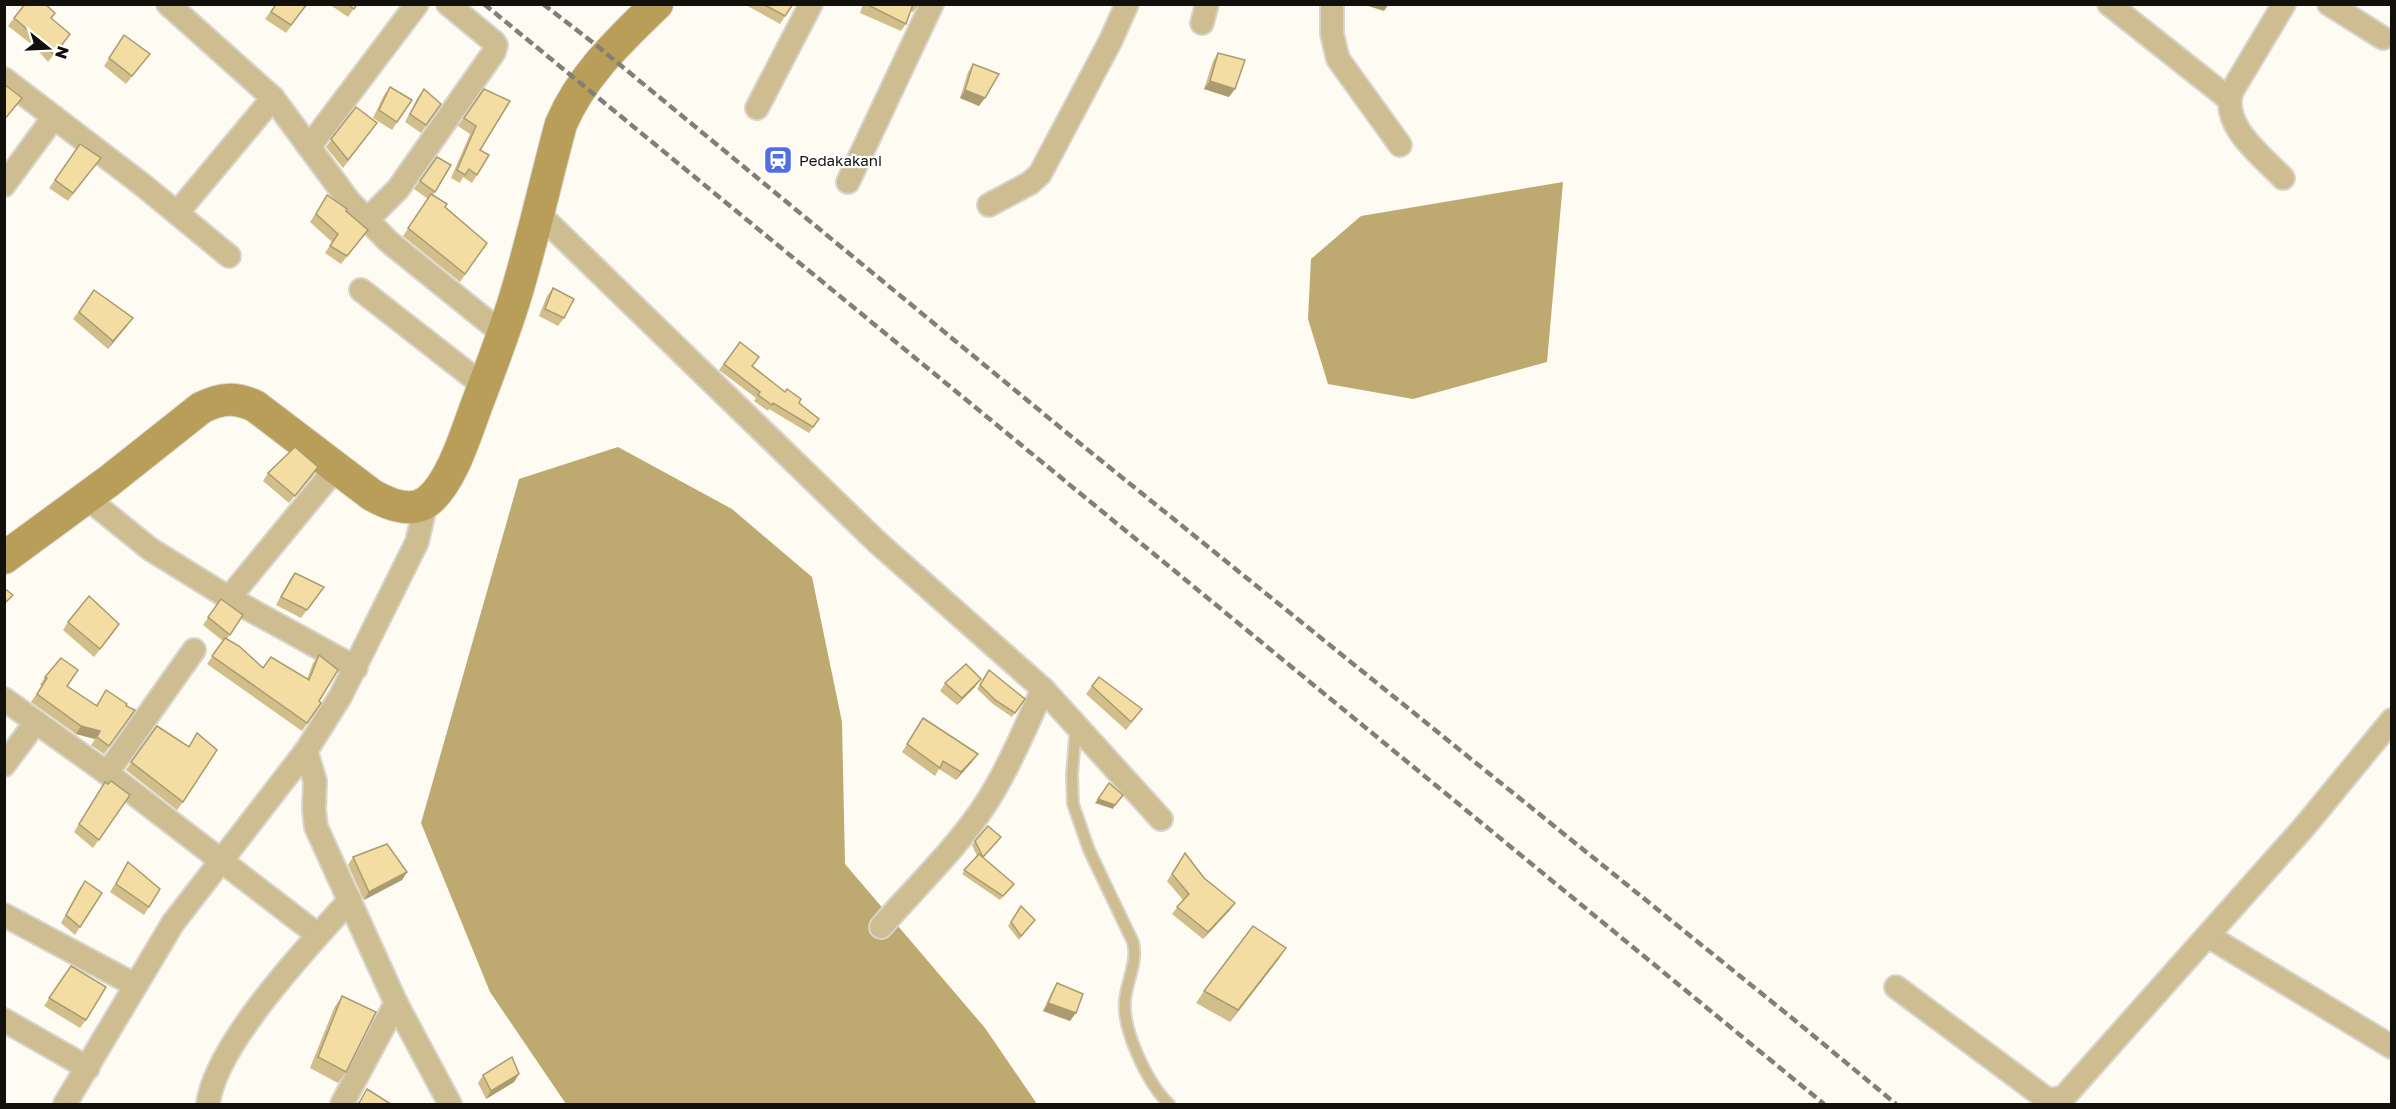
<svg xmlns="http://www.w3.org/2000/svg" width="2396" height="1109" viewBox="0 0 2396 1109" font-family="'Golos Text',sans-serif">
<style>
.water{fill:#bea970}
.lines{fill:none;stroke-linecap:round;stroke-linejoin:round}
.lane-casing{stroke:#d8d5cd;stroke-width:14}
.street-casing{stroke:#d8d5cd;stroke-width:26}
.secondary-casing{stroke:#d8d5cd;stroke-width:34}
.lane{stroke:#cebd91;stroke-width:10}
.street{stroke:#cebd91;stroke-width:22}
.secondary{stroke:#b89e59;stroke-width:32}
.rail{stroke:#827f78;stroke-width:4.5;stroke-dasharray:9 4.5;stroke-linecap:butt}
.wall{fill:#d1be8b}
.shaded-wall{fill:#aa9b71}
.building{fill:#f3dda2;stroke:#aa9b71;stroke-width:1.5}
.labels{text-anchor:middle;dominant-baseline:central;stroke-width:4.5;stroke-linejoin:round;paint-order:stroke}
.poi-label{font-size:15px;fill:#12100b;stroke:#fff;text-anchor:start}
</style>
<rect width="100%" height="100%" fill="#fefbf2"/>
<g class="water">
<path d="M1563,182L1547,362L1413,399L1328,384L1308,319L1311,259L1361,216Z"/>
<path d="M618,447L732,509L812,577L842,722L845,864L985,1028L1037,1104H566L490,992L421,823L519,479Z"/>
</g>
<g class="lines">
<g class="lane-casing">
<path id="lane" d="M1076,726L1072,775L1073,804L1089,850L1133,942C1138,962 1127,980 1125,1000C1122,1030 1148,1084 1169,1104"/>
</g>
<g class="street-casing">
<g id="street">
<path d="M168,4L273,98L349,201L388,241L503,334"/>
<path d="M1332,4V34L1338,59L1400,145"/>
<path d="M2109,4L2229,99"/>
<path d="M2329,4L2383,38"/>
<path d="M1202,23L1207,4"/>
<path d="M4,79L144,186L229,256"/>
<path d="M757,108L811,4"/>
<path d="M309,147L417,4"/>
<path d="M2283,178C2262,156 2220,125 2232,91L2284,4"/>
<path d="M848,182L932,4"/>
<path d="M4,185L54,117"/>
<path d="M989,205L1030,183L1040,174L1111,40L1127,4"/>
<path d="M537,212L877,542L1043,689L1161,819"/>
<path d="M177,213L273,98"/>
<path d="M368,219L398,189L494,52L496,45L494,42L448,4"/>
<path d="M361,290L484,386"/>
<path d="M87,498L150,549L229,598L356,668"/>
<path d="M229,598L336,468"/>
<path d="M4,699L107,773L318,935"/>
<path d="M306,751L315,781L314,810L316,827L396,1003L450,1104"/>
<path d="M4,765L36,722"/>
<path d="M107,773L194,650"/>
<path d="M4,915L135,985"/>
<path d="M881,927C921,881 968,838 997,785C1015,754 1028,721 1043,689"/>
<path d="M2208,936L2392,1047"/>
<path d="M1896,987L2044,1097L2051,1100L2064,1097L2305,826L2392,720"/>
<path d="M4,1020L88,1068"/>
<path d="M65,1104L173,923L306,751L340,697L417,542L426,503"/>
<path d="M208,1104C215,1045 309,945 350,900"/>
<path d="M342,1104L396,1003"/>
</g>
</g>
<g class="secondary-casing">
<path id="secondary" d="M4,558L109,481L201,408C221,398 235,397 255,406L372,495C388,504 411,514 428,501C452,482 466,433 477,404C490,370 503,336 514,301C532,243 545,183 561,124C582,75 619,41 657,4"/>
</g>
<use href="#lane" class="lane"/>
<use href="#street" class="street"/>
<use href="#secondary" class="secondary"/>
<g class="rail">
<path d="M484,4L1824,1104"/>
<path d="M543,4L596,45L1067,433L1792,1018L1896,1104"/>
</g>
</g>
<g class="wall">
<path d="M276,4H307L286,33L265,19Z"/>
<path d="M329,4H357L348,17Z"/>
<path d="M744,4H793L780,24Z"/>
<path d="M863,4H919L913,12L911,11L906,24L901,31L860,13Z"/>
<path d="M55,13L51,19L64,42L48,62L35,47L8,26L14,18Z"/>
<path d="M119,43L150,54L126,84L104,66Z"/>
<path d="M1218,53L1229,97L1204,89L1213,61Z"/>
<path d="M973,64L979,106L960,98L968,72Z"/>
<path d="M390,87L412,100L392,130L373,118L384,95Z"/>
<path d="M424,89L441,104L421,133L405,122L418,97Z"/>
<path d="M484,89L477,175L472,183L463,177L460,183L451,178L470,134L458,126Z"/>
<path d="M356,107L377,123L343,168L326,147Z"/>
<path d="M80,144L101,158L68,201L49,188Z"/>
<path d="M437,157L451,165L433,195L445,207L487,243L460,282L403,236L428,199L414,189Z"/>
<path d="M327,195L346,211L368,230L341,264L325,253L332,242L310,222Z"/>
<path d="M553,288L564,318L558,326L539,316L547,296Z"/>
<path d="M94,290L127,326L108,349L73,319Z"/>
<path d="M740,342L759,357L753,366L819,419L809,433L769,409L768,411L754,401L756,398L719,370Z"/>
<path d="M318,467L289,503L263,481L268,473Z"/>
<path d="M295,573L324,587L301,618L276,605L289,581Z"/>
<path d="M221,599L243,615L227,639L263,668L307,679L313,663L319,655V701L321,703L302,731L207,664L223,641L203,625Z"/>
<path d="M68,622L114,632L94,657L63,630Z"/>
<path d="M989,670L1025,699L1012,717L993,704L977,689Z"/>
<path d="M45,677L67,686L96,705L106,690L126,706L135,710L104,754L91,745L95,739L76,734L31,702L42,686L40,685Z"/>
<path d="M945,683L975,687L957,705L940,691Z"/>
<path d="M1092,686L1136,717L1126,730L1086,694Z"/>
<path d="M923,719L972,762L956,780L939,769L935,776L902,752Z"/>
<path d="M157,726L188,747L197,733L183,802L177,810L126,770Z"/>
<path d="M105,782L130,795L93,848L74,832Z"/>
<path d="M983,831L998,841L983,858L1014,884L1000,900L962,874L977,856L972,845Z"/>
<path d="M1185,853L1230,910L1203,939L1172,914L1183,900L1167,881Z"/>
<path d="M353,857L407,872L402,880L364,900L348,865Z"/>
<path d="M128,862L149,907L144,915L110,892Z"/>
<path d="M85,881L80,927L75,935L61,923L79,889Z"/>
<path d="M1021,906L1035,920L1019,940L1008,926Z"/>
<path d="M1278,960L1230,1022L1196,1003L1204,991Z"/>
<path d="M71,966L86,1020L80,1028L44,1006Z"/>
<path d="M1057,983L1070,1021L1043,1011L1052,991Z"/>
<path d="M342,996L346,1072L338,1083L310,1068L334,1008Z"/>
<path d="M519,1074L514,1082L486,1099L478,1083L483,1075Z"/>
</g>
<g class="shaded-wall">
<path d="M1362,4H1389L1384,11Z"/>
<path d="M1210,81L1235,89L1229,97L1204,89Z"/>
<path d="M965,90L985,98L979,106L960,98Z"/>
<path d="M133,318L127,326L108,349L113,341Z"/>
<path d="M318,467L313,475L289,503L295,496Z"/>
<path d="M981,679L975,687L957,705L962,698Z"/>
<path d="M81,726L100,731L95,739L76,734Z"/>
<path d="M978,754L972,762L956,780L961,772Z"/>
<path d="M1098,799L1115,805L1113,809L1095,803Z"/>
<path d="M407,872L402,880L364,900L369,892Z"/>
<path d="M1235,903L1230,910L1203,939L1208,932Z"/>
<path d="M1286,948L1278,960L1230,1022L1238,1010Z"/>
<path d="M1048,1003L1076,1013L1070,1021L1043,1011Z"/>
<path d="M519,1074L514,1082L486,1099L491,1091Z"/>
</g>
<g class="building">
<path d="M25,4H45L55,13L51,18L70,34L54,55L40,40L14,18Z"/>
<path d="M276,4H307L291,25L271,12Z"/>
<path d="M347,4H357L354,9Z"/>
<path d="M763,4H793L785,16Z"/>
<path d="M866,4H913L906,24Z"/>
<path d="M124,35L150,54L132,76L109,58Z"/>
<path d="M1218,53L1245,60L1235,89L1210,81Z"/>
<path d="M973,64L999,74L985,98L965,90Z"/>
<path d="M4,84L22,98L4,120Z"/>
<path d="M390,87L412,100L397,122L379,110Z"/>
<path d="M424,89L441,104L426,125L410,114Z"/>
<path d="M484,89L510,101L480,150L489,155L477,175L469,169L465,175L457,170L476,126L464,118Z"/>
<path d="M356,107L377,123L348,160L331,139Z"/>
<path d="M80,144L101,158L73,193L55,180Z"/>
<path d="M437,157L451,165L435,192L420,181Z"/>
<path d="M431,194L447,204L445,207L487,243L465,274L408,228Z"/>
<path d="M327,195L347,209L346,211L368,230L347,256L330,246L338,234L316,214Z"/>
<path d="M553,288L574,299L564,318L545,309Z"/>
<path d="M94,290L133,318L113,341L79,312Z"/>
<path d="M740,342L759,357L752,366L785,392L787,389L801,399L799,403L819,419L813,427L773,403L772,405L758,395L760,392L724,364Z"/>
<path d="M295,447L318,467L295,496L268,473Z"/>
<path d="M295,573L324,587L307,610L281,597Z"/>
<path d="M4,588L13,595L4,604Z"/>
<path d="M89,596L119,624L100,649L68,622Z"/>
<path d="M221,599L243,615L230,635L208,617Z"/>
<path d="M225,638L239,646L263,668L271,657L309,680L319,655L338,670L319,701L321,703L307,723L212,656Z"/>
<path d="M61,658L78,670L67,686L97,706L106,690L127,704L126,706L135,710L109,746L97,737L100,731L81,726L37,694L47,678L45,677Z"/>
<path d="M966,664L981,679L962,698L945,683Z"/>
<path d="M989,670L1025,699L1015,713L995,700L980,685Z"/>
<path d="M1099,677L1142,709L1131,722L1092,686Z"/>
<path d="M923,718L978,754L961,772L943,761L940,768L907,744Z"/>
<path d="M157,726L189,747L197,733L217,750L183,802L131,762Z"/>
<path d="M111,781L130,795L99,840L79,824L105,782L108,784Z"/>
<path d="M1109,783L1123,795L1115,805L1098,799Z"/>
<path d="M988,826L1001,837L983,857L975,841Z"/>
<path d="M387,844L407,872L369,892L353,857Z"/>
<path d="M1185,853L1204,878L1235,903L1208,932L1177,907L1189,894L1172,874Z"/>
<path d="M979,854L1014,884L1003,896L964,870Z"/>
<path d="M128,862L160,889L149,907L116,884Z"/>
<path d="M85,881L102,893L80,927L66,915Z"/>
<path d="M1021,906L1035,920L1021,936L1011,922Z"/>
<path d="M1253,926L1286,948L1238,1010L1204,991Z"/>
<path d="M71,966L106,987L86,1020L49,998Z"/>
<path d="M1057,983L1083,994L1076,1013L1048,1003Z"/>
<path d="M342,996L376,1012L346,1072L318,1057Z"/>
<path d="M512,1057L519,1074L491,1091L483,1075Z"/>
<path d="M367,1089L389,1103L388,1104H357L359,1103Z"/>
</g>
<defs>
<g id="station-square" transform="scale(1.5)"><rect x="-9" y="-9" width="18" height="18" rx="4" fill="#526ee3" stroke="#fff"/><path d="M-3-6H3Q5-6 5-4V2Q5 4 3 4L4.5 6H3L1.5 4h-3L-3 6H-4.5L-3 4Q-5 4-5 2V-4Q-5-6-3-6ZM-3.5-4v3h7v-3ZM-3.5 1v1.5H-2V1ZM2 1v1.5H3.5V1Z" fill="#fff"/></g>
</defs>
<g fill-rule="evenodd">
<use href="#station-square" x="778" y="160"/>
</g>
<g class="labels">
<g class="poi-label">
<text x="799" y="160">Pedakakani</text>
</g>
</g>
<rect width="2396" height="1109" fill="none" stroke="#12100b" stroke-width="12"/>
<g transform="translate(48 48) rotate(108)" stroke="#ffffff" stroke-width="4.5" paint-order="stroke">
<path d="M0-4.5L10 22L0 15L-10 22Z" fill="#12100b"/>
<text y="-9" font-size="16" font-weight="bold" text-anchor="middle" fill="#12100b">N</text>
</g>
</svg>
